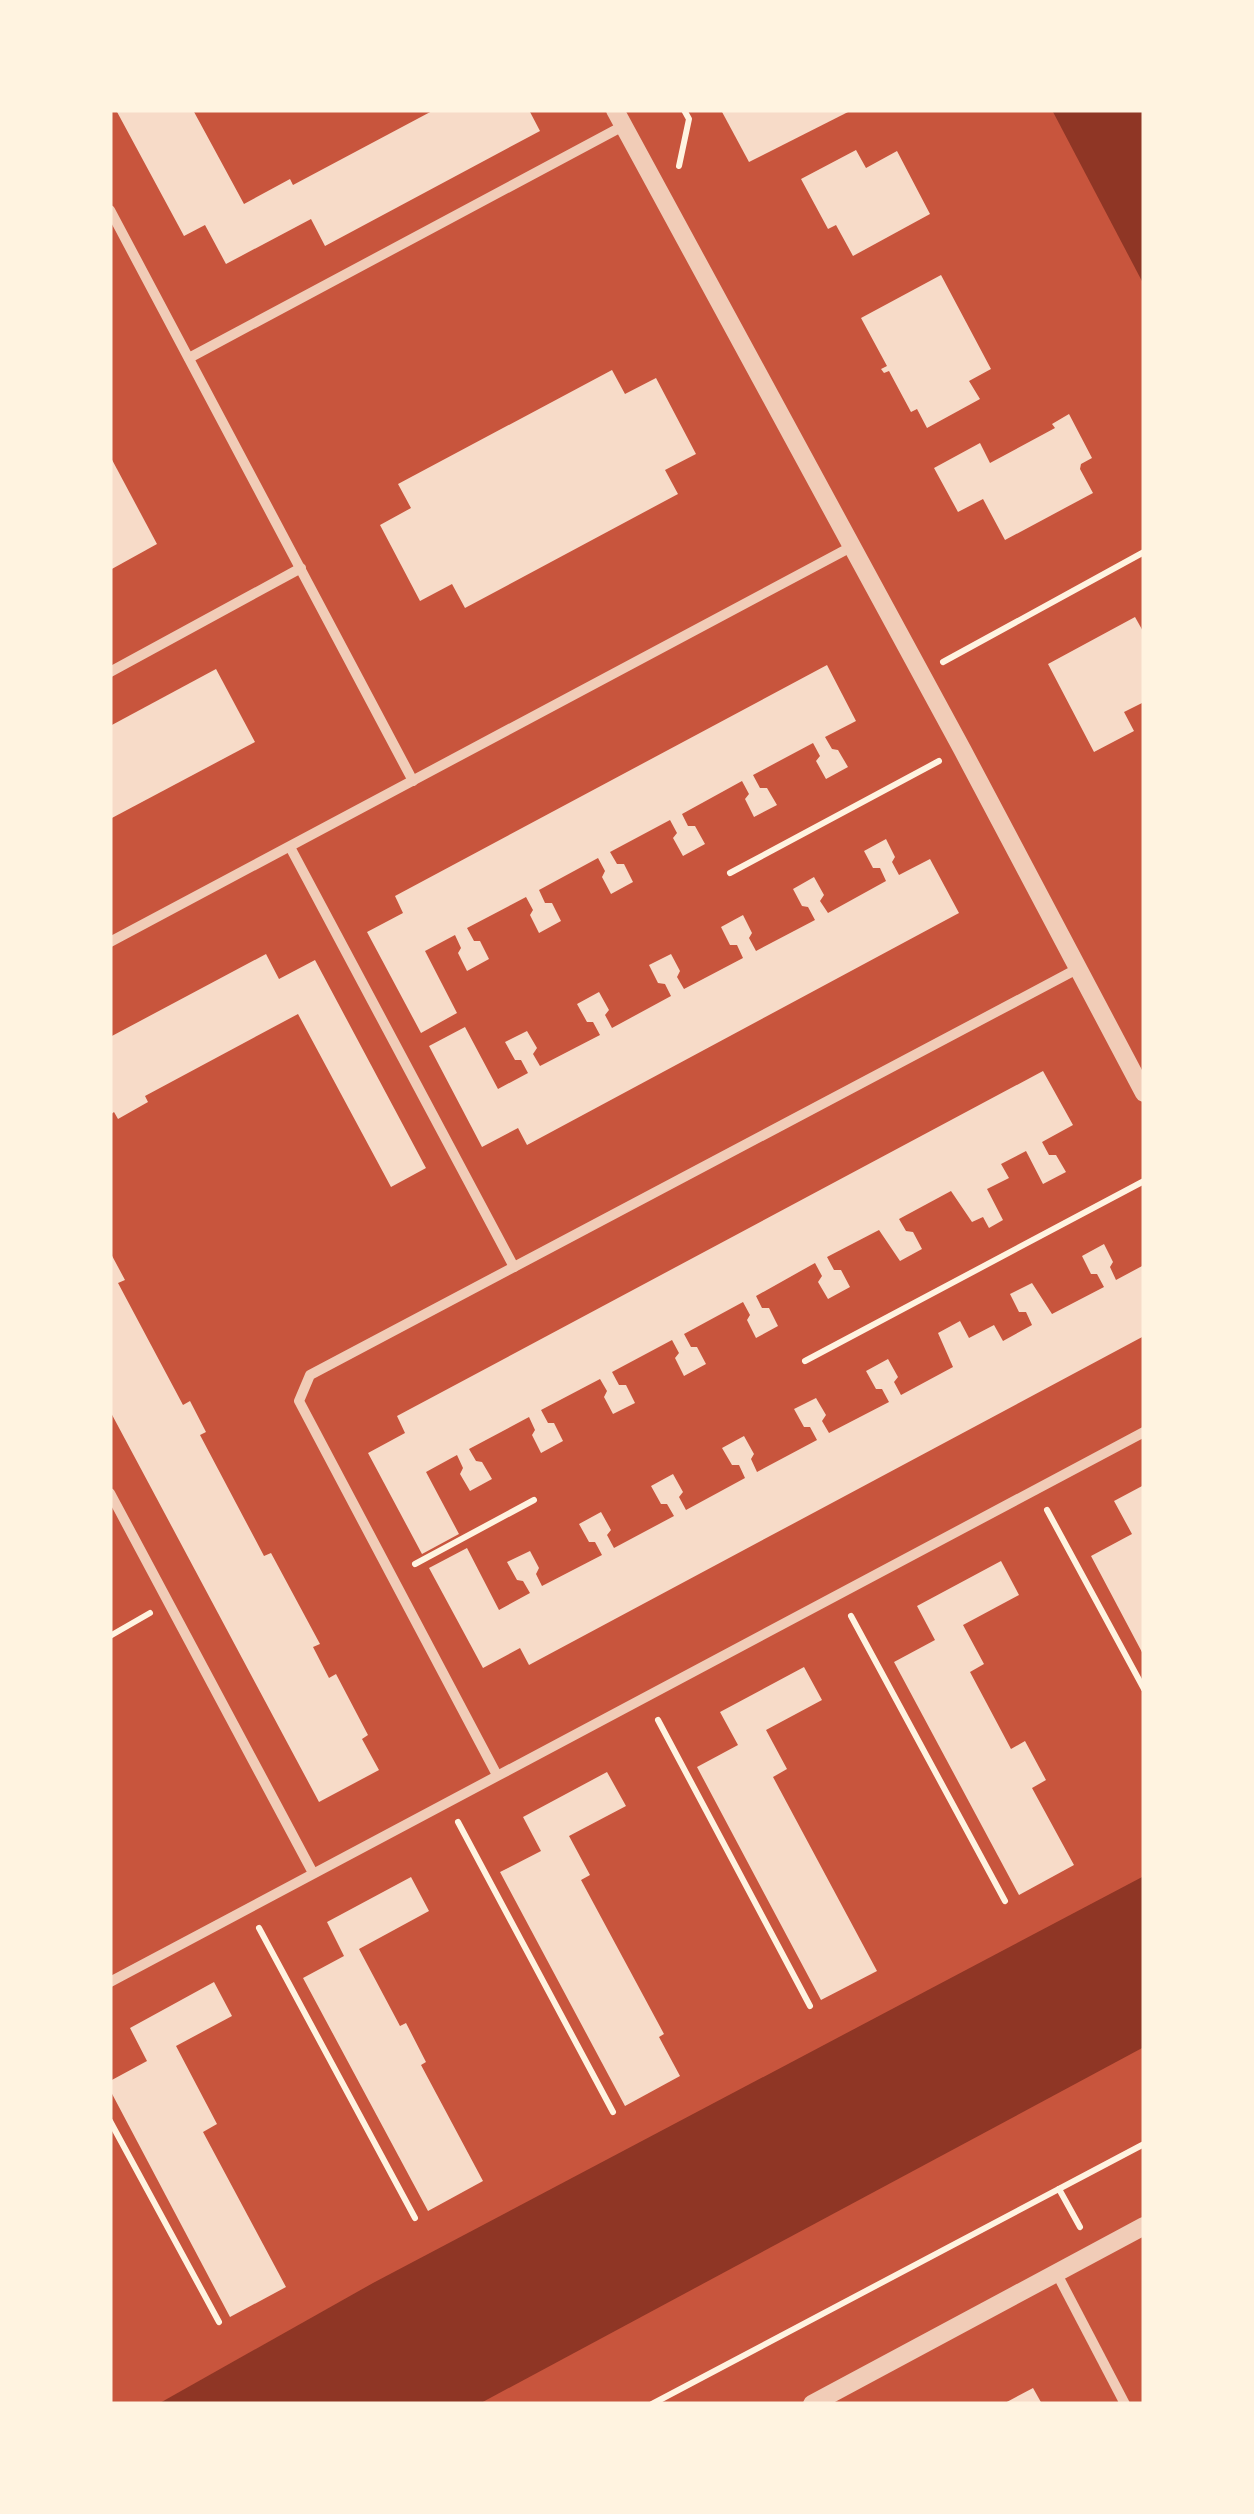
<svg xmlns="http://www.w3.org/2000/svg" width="1254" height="2514" viewBox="0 0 1254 2514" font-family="Commissioner,sans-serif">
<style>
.water{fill:#8f3625}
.building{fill:#f7dbc8}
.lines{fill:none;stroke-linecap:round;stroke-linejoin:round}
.path{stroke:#fff3e0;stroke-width:6}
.minor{stroke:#f1ccb7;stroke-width:10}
.tertiary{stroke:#f1ccb7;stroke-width:18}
</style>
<rect width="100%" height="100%" fill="#c8553d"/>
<g class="water">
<path d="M1052,110H1144V285Z"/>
<path d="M1144,1876V2047L479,2404H158L373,2283Z"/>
</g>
<g class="building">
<path d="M116,110H193L244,204L290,179L293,185L434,110H529L540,131L325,246L311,219L226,264L205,225L184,236Z"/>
<path d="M721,110H852L749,162Z"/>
<path d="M856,150L866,168L897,151L930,214L853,256L836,225L828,229L801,179Z"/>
<path d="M941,275L991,369L969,381L980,399L927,428L917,409L911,412L889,371L884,373L881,369L887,366L861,318Z"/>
<path d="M612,370L625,394L656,378L696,454L665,470L678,494L465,608L452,584L420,601L380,525L411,508L398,484Z"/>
<path d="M1069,414L1092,458L1081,464L1080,469L1093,493L1005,540L983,499L958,512L934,468L980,443L990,463L1055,428L1052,424Z"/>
<path d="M110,456L157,544L110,570Z"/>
<path d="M1135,617L1144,633V702L1124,712L1134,731L1094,752L1048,664Z"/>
<path d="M827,665L856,721L825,737L832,749L838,750L848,767L826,779L816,761L820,756L813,743L753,775L760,788H767L777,805L754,817L745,799L749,794L742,781L682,814L688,826H695L705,844L683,856L673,838L677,833L670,820L610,852L617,864H624L633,882L611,894L602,877L605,871L598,858L539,890L545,903H552L561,921L539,933L530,915L533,910L526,897L467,928L474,941H480L489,959L467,971L458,953L461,948L455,935L425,951L457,1013L421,1033L367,932L403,913L395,896Z"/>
<path d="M216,669L255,742L110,819V726Z"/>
<path d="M886,839L895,857L892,862L899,875L930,859L959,913L527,1145L518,1128L482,1147L429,1046L465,1027L498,1089L528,1073L521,1060H515L505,1042L527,1031L537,1048L533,1054L540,1066L600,1035L593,1022H587L577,1004L599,992L609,1010L605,1015L612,1028L671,996L665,984L658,983L649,965L671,954L680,971L677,977L684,989L743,958L737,945H730L721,927L743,915L752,933L749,938L756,951L815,920L808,907L802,906L793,889L814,877L824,895L820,901L828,913L886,881L880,868H873L864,851Z"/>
<path d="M266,954L279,979L315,960L426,1168L391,1187L298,1014L145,1096L148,1102L118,1119L114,1112L110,1115V1037Z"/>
<path d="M1043,1071L1073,1125L1042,1142L1049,1155H1056L1066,1172L1043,1184L1026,1151L1001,1164L1009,1178L987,1189L1003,1220L989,1228L983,1217L972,1222L951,1191L899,1219L906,1231L913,1232L922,1249L900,1261L879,1230L827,1257L834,1270H841L850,1287L828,1299L818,1282L822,1276L815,1263L756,1296L762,1308H769L778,1326L756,1338L747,1320L750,1315L743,1302L684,1334L691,1347H697L706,1364L684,1376L675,1358L679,1353L672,1340L612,1372L619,1385H626L635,1403L613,1414L604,1397L607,1391L600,1379L541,1410L548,1423H554L563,1441L541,1453L532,1435L535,1430L529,1417L469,1449L476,1461L482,1462L492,1479L470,1491L460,1474L463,1468L457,1455L426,1472L459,1534L422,1554L368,1453L405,1433L397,1416Z"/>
<path d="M1104,1244L1113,1262L1110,1267L1116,1280L1144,1265V1336L529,1665L520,1648L483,1668L429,1568L467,1548L499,1610L530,1593L523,1581L517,1580L507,1562L530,1551L539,1568L536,1574L542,1586L602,1555L595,1542H589L579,1524L601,1512L611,1530L607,1535L614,1548L674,1516L667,1504H661L651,1486L673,1474L683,1492L679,1497L686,1510L745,1478L739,1465H732L722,1448L744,1436L754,1454L751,1459L757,1472L817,1440L810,1427H804L794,1409L816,1398L826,1415L822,1421L829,1433L889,1402L882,1389H876L866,1371L888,1359L898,1377L894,1382L901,1395L953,1367L938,1333L960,1321L969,1338L994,1325L1003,1341L1032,1325L1026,1312H1019L1010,1294L1032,1283L1052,1314L1104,1287L1097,1274H1091L1082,1256Z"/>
<path d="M110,1252L125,1280L118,1283L183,1405L190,1401L206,1432L200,1435L264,1556L271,1553L320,1644L313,1647L329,1678L336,1674L368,1735L362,1739L379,1770L319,1802L110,1411Z"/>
<path d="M1144,1485V1656L1091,1556L1132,1534L1114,1501Z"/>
<path d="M1001,1561L1019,1595L963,1625L984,1664L970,1672L1011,1749L1025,1741L1046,1780L1032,1788L1074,1865L1019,1895L894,1662L935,1640L917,1606Z"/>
<path d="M804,1667L822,1700L766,1730L787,1769L773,1777L877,1971L821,2000L697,1767L738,1745L720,1712Z"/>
<path d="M607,1772L626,1806L569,1836L590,1875L581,1880L664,2034L659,2037L680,2076L625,2106L500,1872L541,1851L523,1817Z"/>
<path d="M411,1877L429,1911L359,1949L400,2026L406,2023L426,2062L421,2065L483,2181L428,2211L303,1978L344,1956L327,1922Z"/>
<path d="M214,1982L232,2016L176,2046L217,2124L203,2132L286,2287L230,2317L110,2090V2081L147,2061L130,2028Z"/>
<path d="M1033,2388L1042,2404H1003Z"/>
</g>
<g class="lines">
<g class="path">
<path d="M679,166L689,119L684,110"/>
<path d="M943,662L1144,552"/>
<path d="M730,873L939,761"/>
<path d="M805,1361L1144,1181"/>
<path d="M1047,1510L1144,1689"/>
<path d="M415,1564L534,1500"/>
<path d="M851,1616L1005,1901"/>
<path d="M110,1636L150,1613"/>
<path d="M658,1720L810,2006"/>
<path d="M458,1822L613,2112"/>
<path d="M259,1928L415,2218"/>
<path d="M110,2121L219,2322"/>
<path d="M1059,2189L1080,2227"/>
<path d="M652,2404L1144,2144"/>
</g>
<g class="minor">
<path d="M110,210L413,781"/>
<path d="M189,358L623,126"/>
<path d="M110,672L301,568"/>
<path d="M290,847L514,1267"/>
<path d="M110,942L851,547"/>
<path d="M110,1493L313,1873"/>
<path d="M497,1775L299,1401L310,1375L1077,969"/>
<path d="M110,1982L1144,1432"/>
<path d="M1056,2272L1125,2404"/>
</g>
<g class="tertiary">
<path d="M615,110L962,749L1144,1093"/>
<path d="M812,2404L1144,2226"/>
</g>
</g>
<rect width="1254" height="2514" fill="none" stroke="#fff3e0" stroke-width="225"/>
</svg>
